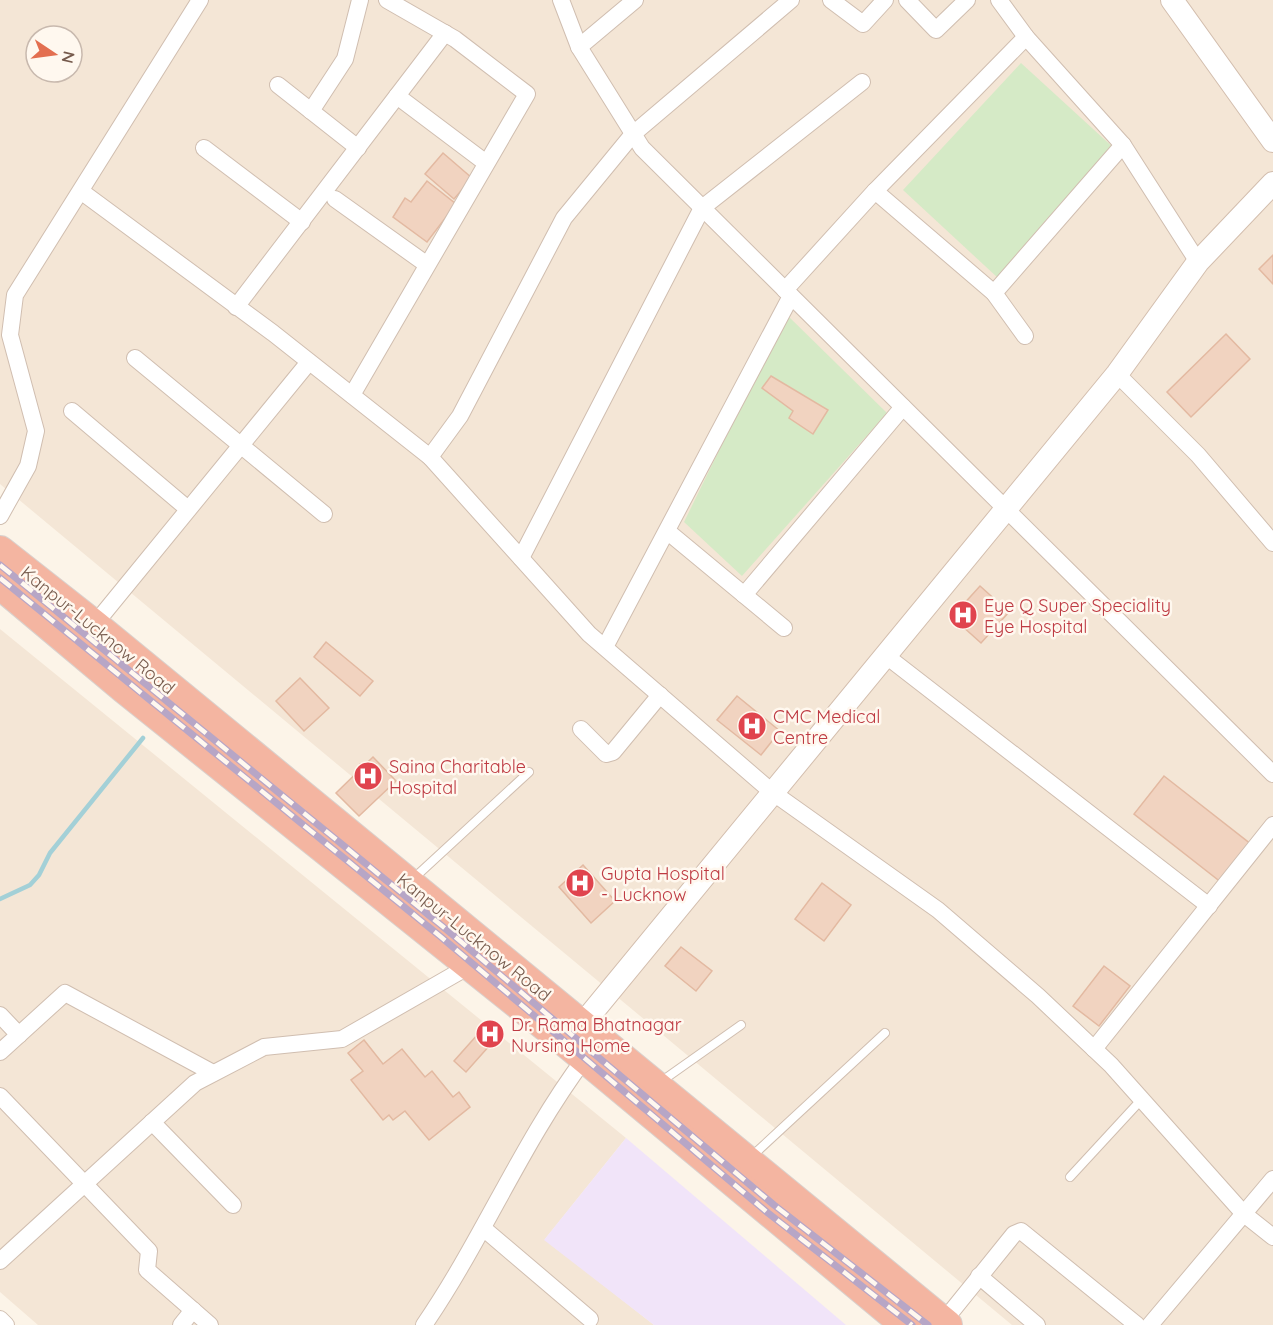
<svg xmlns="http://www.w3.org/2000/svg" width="1273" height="1325" viewBox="0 0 1273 1325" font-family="Quicksand,sans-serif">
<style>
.residential{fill:#f4e6d6;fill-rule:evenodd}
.education{fill:#f1e4f9}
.green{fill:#d5eac6}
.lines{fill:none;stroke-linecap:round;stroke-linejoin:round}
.stream{stroke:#a3d0d7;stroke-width:4.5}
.building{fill:#f1d3c0;stroke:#e3b9a1;stroke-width:1.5}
.lane-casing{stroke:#d0beb0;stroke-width:10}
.street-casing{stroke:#d0beb0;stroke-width:18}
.secondary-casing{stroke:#d3beae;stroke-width:24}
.highway-casing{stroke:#d9d1cd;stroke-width:32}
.lane{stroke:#fff;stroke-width:8}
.street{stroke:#fff;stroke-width:16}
.secondary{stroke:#fff;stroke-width:22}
.highway{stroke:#f4b5a1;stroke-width:30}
.rail-casing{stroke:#b7a6c6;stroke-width:7}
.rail{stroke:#fff8ef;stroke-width:4.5;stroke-dasharray:14;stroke-linecap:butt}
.labels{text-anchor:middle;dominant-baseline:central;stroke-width:5;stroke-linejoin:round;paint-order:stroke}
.health-label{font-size:18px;fill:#be3a42;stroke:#fff8ef;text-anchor:start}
.street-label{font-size:18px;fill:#765a4c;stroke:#fff8ef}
</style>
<rect width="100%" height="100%" fill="#fcf4e8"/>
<g class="residential">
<path d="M0,0H1273V1325H1012L0,484ZM36,36H72V72H36Z"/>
<path d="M0,629L626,1138L545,1239L654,1325H38L0,1292Z"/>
</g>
<path class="education" d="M626,1138L846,1325H654L544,1240Z"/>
<g class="green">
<path d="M1021,63L1116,150L998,278L903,190Z"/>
<path d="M786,314L887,413L742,576L684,522Z"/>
</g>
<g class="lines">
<path class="stream" d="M0,899L30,885L39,875L50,853L143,738"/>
</g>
<g class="building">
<path d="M443,153L472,178L454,199L425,174Z"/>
<path d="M427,181L456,204L427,242L393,217L405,198L411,202Z"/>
<path d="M1273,255V284L1259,269Z"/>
<path d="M1226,334L1250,359L1191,417L1167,392Z"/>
<path d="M771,376L828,410L813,434L789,418L793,411L762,388Z"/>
<path d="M980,586L1009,612L981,643L952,617Z"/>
<path d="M326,642L373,681L360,696L314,657Z"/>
<path d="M300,678L329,708L304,731L276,701Z"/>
<path d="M737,696L780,731L761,755L717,720Z"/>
<path d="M373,757L396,781L359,816L336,793Z"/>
<path d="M1164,776L1252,845L1222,883L1134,814Z"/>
<path d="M583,865L615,901L591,923L559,887Z"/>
<path d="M822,883L851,905L824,941L795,919Z"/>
<path d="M681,947L712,971L696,991L665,966Z"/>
<path d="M1104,966L1130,986L1099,1026L1073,1006Z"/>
<path d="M486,1025L498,1036L466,1072L454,1061Z"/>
<path d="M364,1040L383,1064L402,1049L425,1077L432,1071L453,1097L459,1092L470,1107L429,1140L405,1111L393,1120L389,1115L383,1120L351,1080L363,1071L348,1053Z"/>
</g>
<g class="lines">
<g class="lane-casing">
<g id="lane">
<path d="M413,879L529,772"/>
<path d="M659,1083L741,1025"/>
<path d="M751,1157L885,1033"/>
<path d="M1070,1177L1142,1099"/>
</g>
</g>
<g class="street-casing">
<g id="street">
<path d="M561,0L579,47L642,148L1273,774"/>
<path d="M831,0L863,24L885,0"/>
<path d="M907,0L936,30L967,0"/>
<path d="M999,0L1026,37L1123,145L1198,262"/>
<path d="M579,47L635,0"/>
<path d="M278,85L358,148"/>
<path d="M397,96L486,163"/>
<path d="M311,111L345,59L360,0"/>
<path d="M204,148L302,222"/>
<path d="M875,191L994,293L1025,336"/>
<path d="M82,192L273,333L430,457L589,634L772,792L938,910L1038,996L1111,1065L1244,1214L1273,1237"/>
<path d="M335,199L426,264"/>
<path d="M785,290L875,191L1026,37"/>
<path d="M994,293L1123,145"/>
<path d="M236,307L445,33"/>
<path d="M135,358L324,514"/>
<path d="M1117,374L1198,455L1273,543"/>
<path d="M352,395L527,94L455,39L387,0"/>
<path d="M72,411L188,509"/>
<path d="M430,457L460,416L564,218L633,134L791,0"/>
<path d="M0,516L28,466L36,431L10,335L15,295L200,0"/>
<path d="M667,531L784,628"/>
<path d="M521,558L702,208L862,82"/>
<path d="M744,595L903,407"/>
<path d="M94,625L309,362"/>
<path d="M605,647L791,296"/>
<path d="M885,655L1209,906"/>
<path d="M581,729L606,754L613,752L660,695"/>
<path d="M0,1015L19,1035"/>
<path d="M1094,1049L1273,825"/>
<path d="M0,1052L65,993L213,1073"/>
<path d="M0,1096L149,1251L147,1270L210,1325"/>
<path d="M152,1122L233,1205"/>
<path d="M483,1228L590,1319"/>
<path d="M0,1261L195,1083L264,1047L342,1039L471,965"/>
<path d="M979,1276L1037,1325"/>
<path d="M0,1319L6,1325"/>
<path d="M943,1322L1014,1234L1021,1231L1137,1325"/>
<path d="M181,1325L193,1310"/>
<path d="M424,1325C483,1239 522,1142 585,1058"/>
<path d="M1150,1325L1273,1179"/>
</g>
</g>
<g class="secondary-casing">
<g id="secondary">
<path d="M1172,0L1273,141"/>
<path d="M572,1037L1117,374L1198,262L1273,183"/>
</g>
</g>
<g class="highway-casing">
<g id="highway">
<path d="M0,551L94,625L947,1325"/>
<path d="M0,584L124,688L567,1043L906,1325"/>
</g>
</g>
<use href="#lane" class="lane"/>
<use href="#street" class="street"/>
<use href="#secondary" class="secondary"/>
<use href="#highway" class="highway"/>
<g class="rail-casing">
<g id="rail">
<path d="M0,565L447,930L774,1205L928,1325"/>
<path d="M0,578L441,937L768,1213L912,1325"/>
</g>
</g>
<use href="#rail" class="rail"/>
</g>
<defs>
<g id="hospital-disc" transform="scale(1.5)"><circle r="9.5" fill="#e0444e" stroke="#fff8ef"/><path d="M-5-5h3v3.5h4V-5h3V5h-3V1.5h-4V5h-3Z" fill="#fff"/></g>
</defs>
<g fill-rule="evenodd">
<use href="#hospital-disc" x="963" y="615"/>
<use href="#hospital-disc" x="752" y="726"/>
<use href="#hospital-disc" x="368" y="776"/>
<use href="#hospital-disc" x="580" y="883"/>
<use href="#hospital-disc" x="490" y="1034"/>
</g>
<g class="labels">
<g class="health-label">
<text x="984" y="605">Eye Q Super Speciality<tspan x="984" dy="21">Eye Hospital</tspan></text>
<text x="773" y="716">CMC Medical<tspan x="773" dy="21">Centre</tspan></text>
<text x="389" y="766">Saina Charitable<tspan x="389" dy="21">Hospital</tspan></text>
<text x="601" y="873">Gupta Hospital<tspan x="601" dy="21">- Lucknow</tspan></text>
<text x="511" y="1024">Dr. Rama Bhatnagar<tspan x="511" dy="21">Nursing Home</tspan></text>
</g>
<g class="street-label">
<text transform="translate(98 630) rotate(39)">Kanpur-Lucknow Road</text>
<text transform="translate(474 937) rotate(39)">Kanpur-Lucknow Road</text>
</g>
</g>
<g transform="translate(54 54) rotate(103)"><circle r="28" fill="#fff8ef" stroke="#c8b9ae" stroke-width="1.5"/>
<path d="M0-4.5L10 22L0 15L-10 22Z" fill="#e36f50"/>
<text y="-9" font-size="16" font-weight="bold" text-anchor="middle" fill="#765a4c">N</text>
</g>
</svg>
